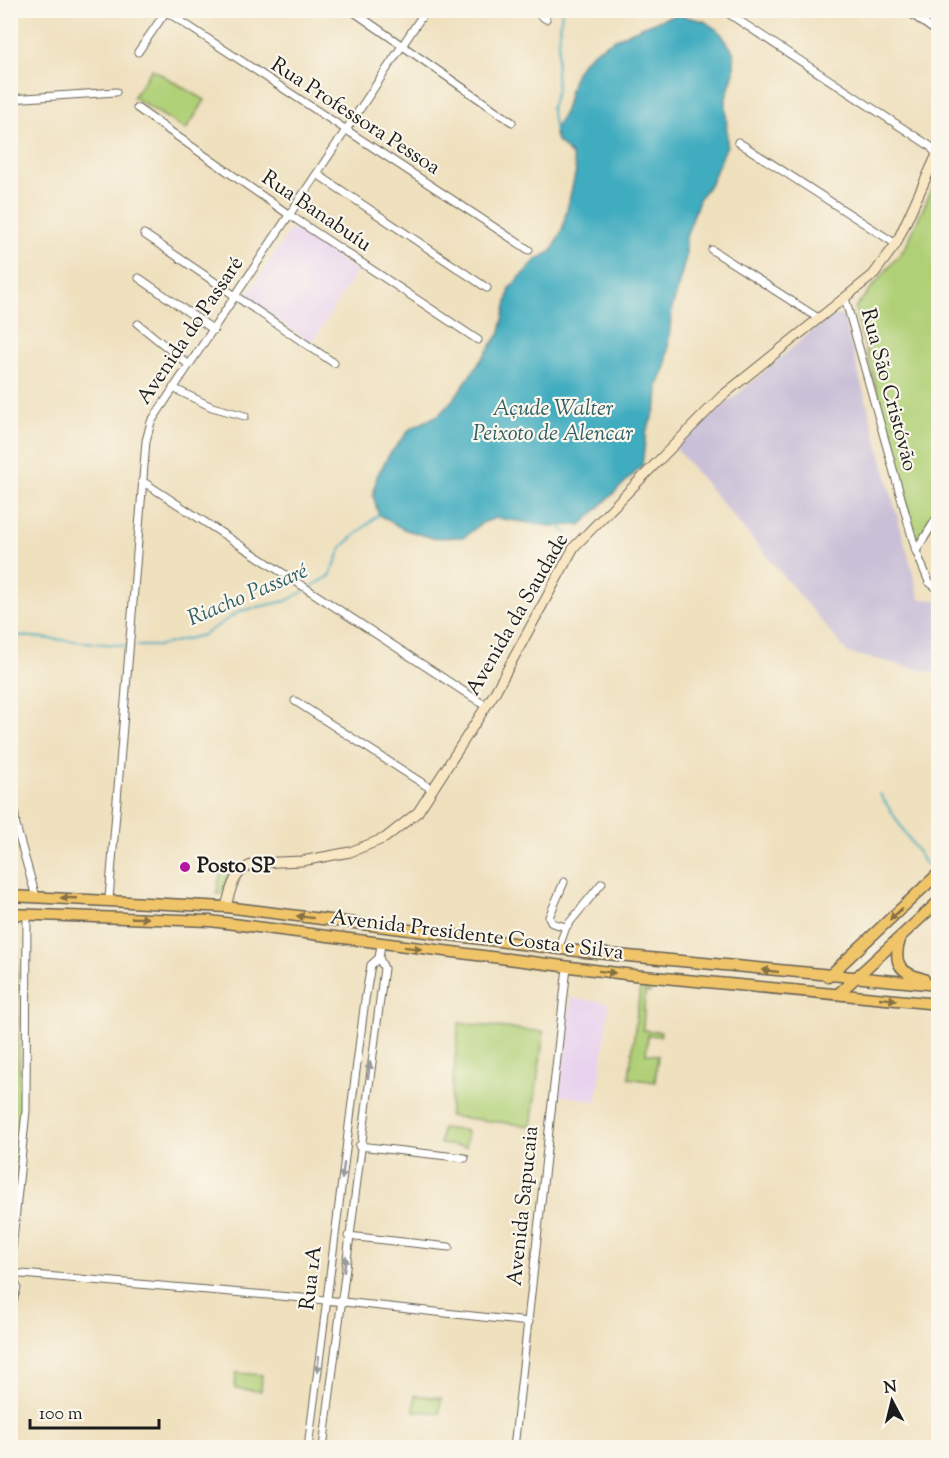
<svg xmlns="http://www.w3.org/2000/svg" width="949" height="1458" viewBox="0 0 949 1458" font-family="'Sorts Mill Goudy',serif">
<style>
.built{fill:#e8d2ee}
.industrial{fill:#c9bfd7}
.green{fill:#b0d077;stroke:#66764a;stroke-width:1.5}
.water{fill:#41acbf;stroke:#2e646e;stroke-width:1.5}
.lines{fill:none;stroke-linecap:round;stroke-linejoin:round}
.stream{stroke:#41acbf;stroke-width:2}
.street-casing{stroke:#666155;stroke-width:9}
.secondary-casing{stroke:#666155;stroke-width:11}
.primary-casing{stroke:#666155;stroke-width:13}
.street{stroke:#fff;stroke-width:7}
.secondary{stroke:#f9e7c3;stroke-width:9}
.primary{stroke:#f0c469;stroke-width:10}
.oneway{fill:#867042}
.oneway2{fill:#999}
.poi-dot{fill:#b5179e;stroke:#fbf7ec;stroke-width:2}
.labels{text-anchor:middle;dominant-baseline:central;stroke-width:4.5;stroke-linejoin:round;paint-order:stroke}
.street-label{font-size:21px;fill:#1c1c1c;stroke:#fbf7ec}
.poi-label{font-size:21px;font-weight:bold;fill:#1c1c1c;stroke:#fbf7ec;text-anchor:start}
.water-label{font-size:22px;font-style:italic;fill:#2d5d65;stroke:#fbf7ec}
</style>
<rect width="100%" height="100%" fill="#fbf7ec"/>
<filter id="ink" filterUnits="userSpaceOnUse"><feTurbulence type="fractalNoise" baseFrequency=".0167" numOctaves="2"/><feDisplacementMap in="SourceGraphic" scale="12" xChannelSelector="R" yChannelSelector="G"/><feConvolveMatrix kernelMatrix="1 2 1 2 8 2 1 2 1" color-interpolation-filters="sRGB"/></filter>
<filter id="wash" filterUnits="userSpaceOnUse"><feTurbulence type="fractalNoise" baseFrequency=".008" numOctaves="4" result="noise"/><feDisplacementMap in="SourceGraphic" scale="24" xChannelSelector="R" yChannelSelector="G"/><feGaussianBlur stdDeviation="1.35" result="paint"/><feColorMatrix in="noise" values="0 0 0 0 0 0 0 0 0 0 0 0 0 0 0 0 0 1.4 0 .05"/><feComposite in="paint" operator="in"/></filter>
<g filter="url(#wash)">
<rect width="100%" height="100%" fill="#efe0be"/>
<g class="built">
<path d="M295,229L357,271L312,343L245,298L290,230Z"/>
<path d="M571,998L609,1003L597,1101L559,1095Z"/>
</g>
<path class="industrial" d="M831,315L843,316L920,599L938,600V674L848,653L675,447Z"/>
<g class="green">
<path d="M152,69L205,100L186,130L133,97Z"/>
<path d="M938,176V511L922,538L915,537L855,308L905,248Z"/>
<path d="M221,872H229L222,894H216Z"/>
<path d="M11,924H16L21,1123L11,1230Z"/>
<path d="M640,988L650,990V993L645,992L643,1030L661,1032L660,1036L648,1035L646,1054L658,1055L655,1082L629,1078Z"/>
<path d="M459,1023L544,1032L531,1126L449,1116Z"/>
<path d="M442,1128L467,1131L466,1147L440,1144Z"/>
<path d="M236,1373L262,1375L261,1391L235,1389Z"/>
<path d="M415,1395L441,1398L440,1413L414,1411Z"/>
</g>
<path class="water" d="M678,15L704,21L720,32L734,53V72L726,98L727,145L711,183L700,197L686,237V257L672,309L666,367L658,385L657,405L646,433L642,466L581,525L550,526L496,518L482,523L464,537L433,538L403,529L379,515L373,496L377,476L389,455L410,429L440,414L455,397L500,333L510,288L536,260L552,251L562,230L576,171L572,156L557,141L554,131C557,124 562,117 565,110C570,95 570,80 580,66C593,45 654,20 678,15Z"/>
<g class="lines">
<g class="stream">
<path d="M555,131L551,108L557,89L556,73L562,10"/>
<path d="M557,524L568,534"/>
<path d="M309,588L330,576L342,547L379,514"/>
<path d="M10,635L127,646"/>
<path d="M136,646H158L203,635L240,611L286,601L304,591"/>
<path d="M880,794L926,865"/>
</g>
</g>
</g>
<g filter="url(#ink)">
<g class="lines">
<g class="street-casing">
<g id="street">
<path d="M164,10L529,250"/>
<path d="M351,10L512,122"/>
<path d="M533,10L546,19"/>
<path d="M723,10L930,146L937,155"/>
<path d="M906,10L938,33"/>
<path d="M138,52L167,10"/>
<path d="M10,99L116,92"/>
<path d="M137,108L288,214L478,340"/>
<path d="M738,142L896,244"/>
<path d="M317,174L487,288"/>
<path d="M144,234L334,363"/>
<path d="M712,250L818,318"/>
<path d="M139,278L214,330"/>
<path d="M845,298L916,551L929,582L938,589"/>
<path d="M138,324L189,365"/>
<path d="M173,388L212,407L245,416"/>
<path d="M142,481L486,706"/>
<path d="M916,551L938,516"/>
<path d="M295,701L433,790"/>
<path d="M10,767L16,826L36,897"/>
<path d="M109,899L146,441L151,422L426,10"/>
<path d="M566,927L602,883"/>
<path d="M558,949L566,927L552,923L549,917L564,882"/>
<path d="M359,1146L465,1158"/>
<path d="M348,1236L449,1247"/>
<path d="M10,1270L26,1111L27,914"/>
<path d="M10,1273L325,1300L529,1322"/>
<path d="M10,1274L17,1287L10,1312"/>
<path d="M308,1448L365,1000L371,965L379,958"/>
<path d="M323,1448L384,968L379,958L381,944"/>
<path d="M514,1448L567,967"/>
</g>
</g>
<g class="secondary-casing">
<path id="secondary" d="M226,907C231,887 234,870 256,863L302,861L350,852L385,838L418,812L494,694L574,547L722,396L873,275L896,244L938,152"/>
</g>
<g class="primary-casing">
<g id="primary">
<path d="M10,896L226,907L585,952L938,985"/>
<path d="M10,914L210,921L633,975L938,1004"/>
<path d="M900,940C892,964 901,973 924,979"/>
<path d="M828,977L938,874"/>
<path d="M838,994L938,902"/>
</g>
</g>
<use href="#street" class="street"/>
<use href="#secondary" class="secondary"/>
<use href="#primary" class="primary"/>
</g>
<defs><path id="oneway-solid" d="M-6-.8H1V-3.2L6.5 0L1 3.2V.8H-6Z" transform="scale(1.5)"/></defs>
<g class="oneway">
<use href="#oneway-solid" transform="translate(69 898) rotate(-178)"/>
<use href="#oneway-solid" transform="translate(896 914) rotate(137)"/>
<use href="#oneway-solid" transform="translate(305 917) rotate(-173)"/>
<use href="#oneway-solid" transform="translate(140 918) rotate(2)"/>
<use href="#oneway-solid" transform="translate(413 948) rotate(7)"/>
<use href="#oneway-solid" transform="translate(770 971) rotate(-174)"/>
<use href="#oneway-solid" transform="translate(607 972) rotate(7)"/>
<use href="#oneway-solid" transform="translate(888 999) rotate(6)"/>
</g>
<g class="oneway2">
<use href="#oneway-solid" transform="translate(369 1070) rotate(-83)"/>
<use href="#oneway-solid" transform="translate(343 1171) rotate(98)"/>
<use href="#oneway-solid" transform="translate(345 1264) rotate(-83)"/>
<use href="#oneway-solid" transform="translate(318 1364) rotate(96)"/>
</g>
</g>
<circle class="poi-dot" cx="185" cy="867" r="6"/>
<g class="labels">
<g class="street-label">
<text transform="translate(355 117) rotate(33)">Rua Professora Pessoa</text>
<text transform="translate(316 212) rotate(34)">Rua Banabuíu</text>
<text transform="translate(191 331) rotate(-56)">Avenida do Passaré</text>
<text transform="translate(888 390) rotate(75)">Rua São Cristóvão</text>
<text transform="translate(518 615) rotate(-60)">Avenida da Saudade</text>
<text transform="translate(477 936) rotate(7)">Avenida Presidente Costa e Silva</text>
<text transform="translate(524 1206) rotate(-84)">Avenida Sapucaia</text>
<text transform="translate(312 1278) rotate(-83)">Rua 1A</text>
</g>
<g class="poi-label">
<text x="197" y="867">Posto SP</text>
</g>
<g class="water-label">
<text x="553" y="410">Açude Walter<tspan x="553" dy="25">Peixoto de Alencar</tspan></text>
<text transform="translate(248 596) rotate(-23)">Riacho Passaré</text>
</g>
</g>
<rect width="949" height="1458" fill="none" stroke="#fbf7ec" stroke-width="36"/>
<g transform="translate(892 1401) rotate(353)" stroke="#fbf7ec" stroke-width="4.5" paint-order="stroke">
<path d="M0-4.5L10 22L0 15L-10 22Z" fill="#1c1c1c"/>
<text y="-9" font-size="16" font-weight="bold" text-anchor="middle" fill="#1c1c1c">N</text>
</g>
<path d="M30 1419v9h129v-9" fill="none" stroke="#1c1c1c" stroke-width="3"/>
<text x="39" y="1419" font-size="18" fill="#1c1c1c" stroke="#fbf7ec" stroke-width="4.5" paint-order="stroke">100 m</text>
</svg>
